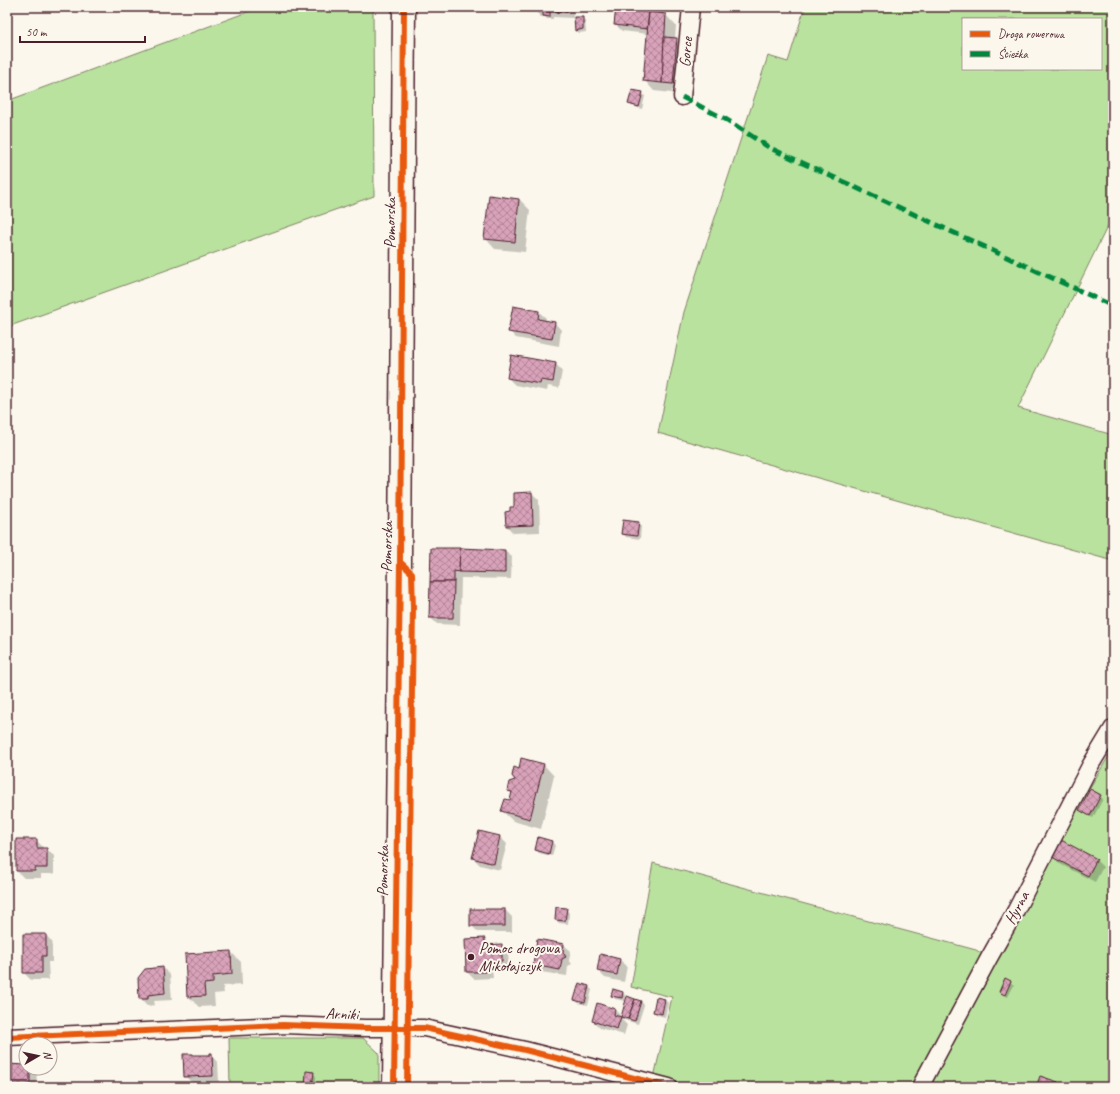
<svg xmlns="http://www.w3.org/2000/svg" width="1120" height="1094" viewBox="0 0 1120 1094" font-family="Caveat,sans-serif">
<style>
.green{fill:#b9e29f;stroke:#828065;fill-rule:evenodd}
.shadow{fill:#0003}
.building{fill:url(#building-cross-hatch);stroke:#4a1f2b}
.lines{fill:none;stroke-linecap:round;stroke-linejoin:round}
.street-casing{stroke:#4a1f2b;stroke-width:19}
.secondary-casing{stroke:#4a1f2b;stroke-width:25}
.street{stroke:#fbf7ec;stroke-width:16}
.secondary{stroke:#fbf7ec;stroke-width:22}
.quiet{stroke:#00873e;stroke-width:5;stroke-dasharray:10 5;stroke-linecap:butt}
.cycleway-casing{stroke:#fbf7ec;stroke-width:8}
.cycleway{stroke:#e8590c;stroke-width:6}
.poi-dot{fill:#4a1f2b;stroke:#fbf7ec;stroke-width:1.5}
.labels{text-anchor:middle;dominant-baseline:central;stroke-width:4;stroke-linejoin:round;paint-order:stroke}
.street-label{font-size:16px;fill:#4a1f2b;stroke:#fbf7ec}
.poi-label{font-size:16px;fill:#4a1f2b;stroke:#fbf7ec;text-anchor:start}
</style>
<defs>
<pattern id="building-cross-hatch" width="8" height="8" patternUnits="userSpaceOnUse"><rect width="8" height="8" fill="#d8a2b9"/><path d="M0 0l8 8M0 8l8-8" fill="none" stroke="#b18397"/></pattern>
</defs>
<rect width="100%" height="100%" fill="#fbf7ec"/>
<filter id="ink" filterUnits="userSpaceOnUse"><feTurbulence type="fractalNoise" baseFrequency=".025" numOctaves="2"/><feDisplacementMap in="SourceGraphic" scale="8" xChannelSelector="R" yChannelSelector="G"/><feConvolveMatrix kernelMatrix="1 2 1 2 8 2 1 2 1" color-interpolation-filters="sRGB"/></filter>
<g filter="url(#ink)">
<g class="green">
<path d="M261,7H373L374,196L7,327V101Z"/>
<path d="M805,7H1113V215L1018,408L1113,435V561L658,433L684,312L768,56L788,62ZM963,19H1101V69H963Z"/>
<path d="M1113,749V1087H669L653,1082L672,997L631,987L653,863L976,950L989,958L1016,910Z"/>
<path d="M229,1038H363L379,1053V1087H230Z"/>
</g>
<g class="shadow">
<path d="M511,7H519V11H514Z"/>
<path d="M534,7H574L573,18L553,17V19H547L545,17H541L534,10Z"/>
<path d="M617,7H665L664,15H666L676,26L675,39L683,46L680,90H672V93L654,91L644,80L648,34L622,31L615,24Z"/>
<path d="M582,18L585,21L586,32L579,33L576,30Z"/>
<path d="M642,93L645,96L642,109L632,106L629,103Z"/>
<path d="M490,196L519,199L530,210L525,252L495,249L485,238Z"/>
<path d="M514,307L539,312L546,318L545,321L555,323L561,330L559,346L516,338L509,331Z"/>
<path d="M556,364L562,371L559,388L548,386L547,391L515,385L508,378Z"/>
<path d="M532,493L539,500L540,532L513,533L507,526L515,508Z"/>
<path d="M638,523L641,526L640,539L626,537L623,534Z"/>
<path d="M432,549L505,551L512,557L511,579L461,578L460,625L437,624L430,617Z"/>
<path d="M522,759L544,765L554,776L541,829L513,821L502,811L511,802L513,795L508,790L517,781Z"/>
<path d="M1100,796L1103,799L1093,818L1083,813L1080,809Z"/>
<path d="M479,832L500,837L507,844L500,870L480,865L473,858Z"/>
<path d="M538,839L552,842L555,845L552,856L539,853L536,850Z"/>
<path d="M36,840L43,847V849H47L54,856V874H41V878H24L17,871Z"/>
<path d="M1053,857L1096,860L1103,867L1095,882L1060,864Z"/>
<path d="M566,909L569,913L568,924L559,923L556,920Z"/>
<path d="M505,910L512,917V932H478L471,925Z"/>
<path d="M24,935H46L52,942V962H48L49,980H31L24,973Z"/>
<path d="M485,939L491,945H501L508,952L509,967L492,968L493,978L474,979L467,972Z"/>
<path d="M564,945L571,951L569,960L572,964L568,966L567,976L541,972L534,965Z"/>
<path d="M231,952L241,962L242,985L223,986L224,993L214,994L215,1006L199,1007L188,996Z"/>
<path d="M620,960L627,966L624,982L605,978L598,971Z"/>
<path d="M163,968L170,975L172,1000L154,1001L155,1005L147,1006L140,999Z"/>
<path d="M1010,982L1014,985L1008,997L1003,995L1000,992Z"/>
<path d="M579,984L589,987L592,990L588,1005L578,1003L575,999Z"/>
<path d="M623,993L626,996L625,1001L615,999L612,995Z"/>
<path d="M665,1000L668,1003L665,1017L657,1015L654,1012Z"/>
<path d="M641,1001L644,1005L638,1024L621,1019L627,1025L624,1035L600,1028L593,1021L598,1005L615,1010L622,1017Z"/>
<path d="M194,1056H212L218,1063L219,1082L192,1083L185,1076Z"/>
<path d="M7,1065L26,1066V1068H32L37,1072L36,1087H7Z"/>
<path d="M313,1073L316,1076V1087H306Z"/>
<path d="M1058,1083L1062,1087H1037Z"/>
</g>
<g class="building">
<path d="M533,7H567V12L533,10Z"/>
<path d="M616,7H658L657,13L649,12L647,29L614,25Z"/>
<path d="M543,11H550V17L543,16Z"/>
<path d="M649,12L666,14L662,83L643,81Z"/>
<path d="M574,17H583V29L575,31Z"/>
<path d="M664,37L677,38L673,84L662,83Z"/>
<path d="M632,90L643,92L639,107L628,104Z"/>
<path d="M489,195L519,199L515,242L484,239Z"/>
<path d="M513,306L539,311L538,319L555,322L552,339L508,332Z"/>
<path d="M511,355L556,363L553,382L541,380L540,384L507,378Z"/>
<path d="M532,492L533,525L506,526L505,512L510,511V507H514V493Z"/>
<path d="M623,520L639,522L637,536L621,534Z"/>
<path d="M431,548H460L459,572L454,571V582H430Z"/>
<path d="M460,548L505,550V573L459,572Z"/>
<path d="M430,582H454L453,618H429Z"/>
<path d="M521,758L544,764L530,819L501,811L505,799L510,800L512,792L507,791L509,782L515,780L512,776L514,767L519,769Z"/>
<path d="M1090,789L1101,795L1090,816L1079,810Z"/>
<path d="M479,831L500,836L494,864L472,858Z"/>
<path d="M538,837L552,841L549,854L535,850Z"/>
<path d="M16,839H37V848H47V868H35V871H16Z"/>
<path d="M1061,840L1097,859L1088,876L1052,857Z"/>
<path d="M556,907L567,908L565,921L555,920Z"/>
<rect x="470" y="909" width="35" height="17"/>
<path d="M23,934H46V956H42V973H23Z"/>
<path d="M485,938V945L502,944V961H486V972H466L465,939Z"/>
<path d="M537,939L564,944L563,952L566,957L562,959L560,970L533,965Z"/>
<path d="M231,951L232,974L213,976V983L204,984L205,996L187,997L185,954Z"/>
<path d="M600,954L620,959L617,975L597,971Z"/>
<path d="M163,967L165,993L148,995V999H139L138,978L145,969Z"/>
<path d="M1005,978L1011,981L1005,995L999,992Z"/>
<path d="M579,983L589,986L585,1003L574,1000Z"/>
<path d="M613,989L623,992L622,998L611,996Z"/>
<path d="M627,996L635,999L628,1019L621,1017Z"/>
<path d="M656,997L665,999L662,1014L653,1012Z"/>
<path d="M635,999L641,1001L635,1021L628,1019Z"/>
<path d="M597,1003L615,1009L614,1015L621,1017L617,1029L592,1021Z"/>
<path d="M210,1053H212L213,1076L184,1077L183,1054H193V1055H210Z"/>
<path d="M7,1064L26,1065V1068H30V1087H7Z"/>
<path d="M306,1071L314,1072L312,1087H305Z"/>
<path d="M1040,1076L1058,1082L1057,1087H1036Z"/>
</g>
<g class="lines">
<g class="street-casing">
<g id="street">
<path d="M682,97L691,7"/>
<path d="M7,1037L283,1025L365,1028H424L525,1050L669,1087"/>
<path d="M920,1087L989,958L1016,910L1090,766L1113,728"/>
</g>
</g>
<g class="secondary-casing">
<path id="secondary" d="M394,1087L400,562L404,7"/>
</g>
<use href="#street" class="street"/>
<use href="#secondary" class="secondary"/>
<path class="quiet" d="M682,97L727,120L770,148L1113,306"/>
<g class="cycleway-casing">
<g id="cycleway">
<path d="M400,562L412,573L413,608L407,1087"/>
<path d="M7,1037L283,1025L365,1028H424L525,1050L669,1087"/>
<path d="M394,1087L400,562L404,7"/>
</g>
</g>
<use href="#cycleway" class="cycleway"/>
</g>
</g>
<circle class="poi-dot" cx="471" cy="957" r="4"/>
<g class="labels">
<g class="street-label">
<text transform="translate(686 52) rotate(-85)">Gorce</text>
<text transform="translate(390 223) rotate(-90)">Pomorska</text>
<text transform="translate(387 547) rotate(-89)">Pomorska</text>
<text transform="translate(383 871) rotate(-89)">Pomorska</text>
<text transform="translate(1017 908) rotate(-62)">Hyrna</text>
<text transform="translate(342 1014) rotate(2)">Arniki</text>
</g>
<g class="poi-label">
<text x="479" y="948">Pomoc drogowa<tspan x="479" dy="18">Mikołajczyk</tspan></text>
</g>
</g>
<rect width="1120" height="1094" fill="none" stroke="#fbf7ec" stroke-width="24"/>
<rect x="12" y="12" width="1096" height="1070" fill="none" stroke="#4a1f2b" stroke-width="1.5" filter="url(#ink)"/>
<rect x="962" y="18" width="140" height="52" fill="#fbf7ec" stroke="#b4a19f"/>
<rect x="970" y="31" width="20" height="6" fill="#e8590c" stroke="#b4a19f"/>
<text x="998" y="38" font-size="12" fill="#4a1f2b">Droga rowerowa</text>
<rect x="970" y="51" width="20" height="6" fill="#00873e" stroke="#b4a19f"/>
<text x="998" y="58" font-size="12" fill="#4a1f2b">Ścieżka</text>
<g transform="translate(38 1056) rotate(81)"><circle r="19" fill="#fbf7ec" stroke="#b4a19f"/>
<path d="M0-3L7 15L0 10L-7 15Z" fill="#4a1f2b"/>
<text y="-6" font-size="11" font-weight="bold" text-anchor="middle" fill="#4a1f2b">N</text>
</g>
<path d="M20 36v6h125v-6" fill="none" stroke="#4a1f2b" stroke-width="2"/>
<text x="26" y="36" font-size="12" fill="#4a1f2b" stroke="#fbf7ec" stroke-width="3" paint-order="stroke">50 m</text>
</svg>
